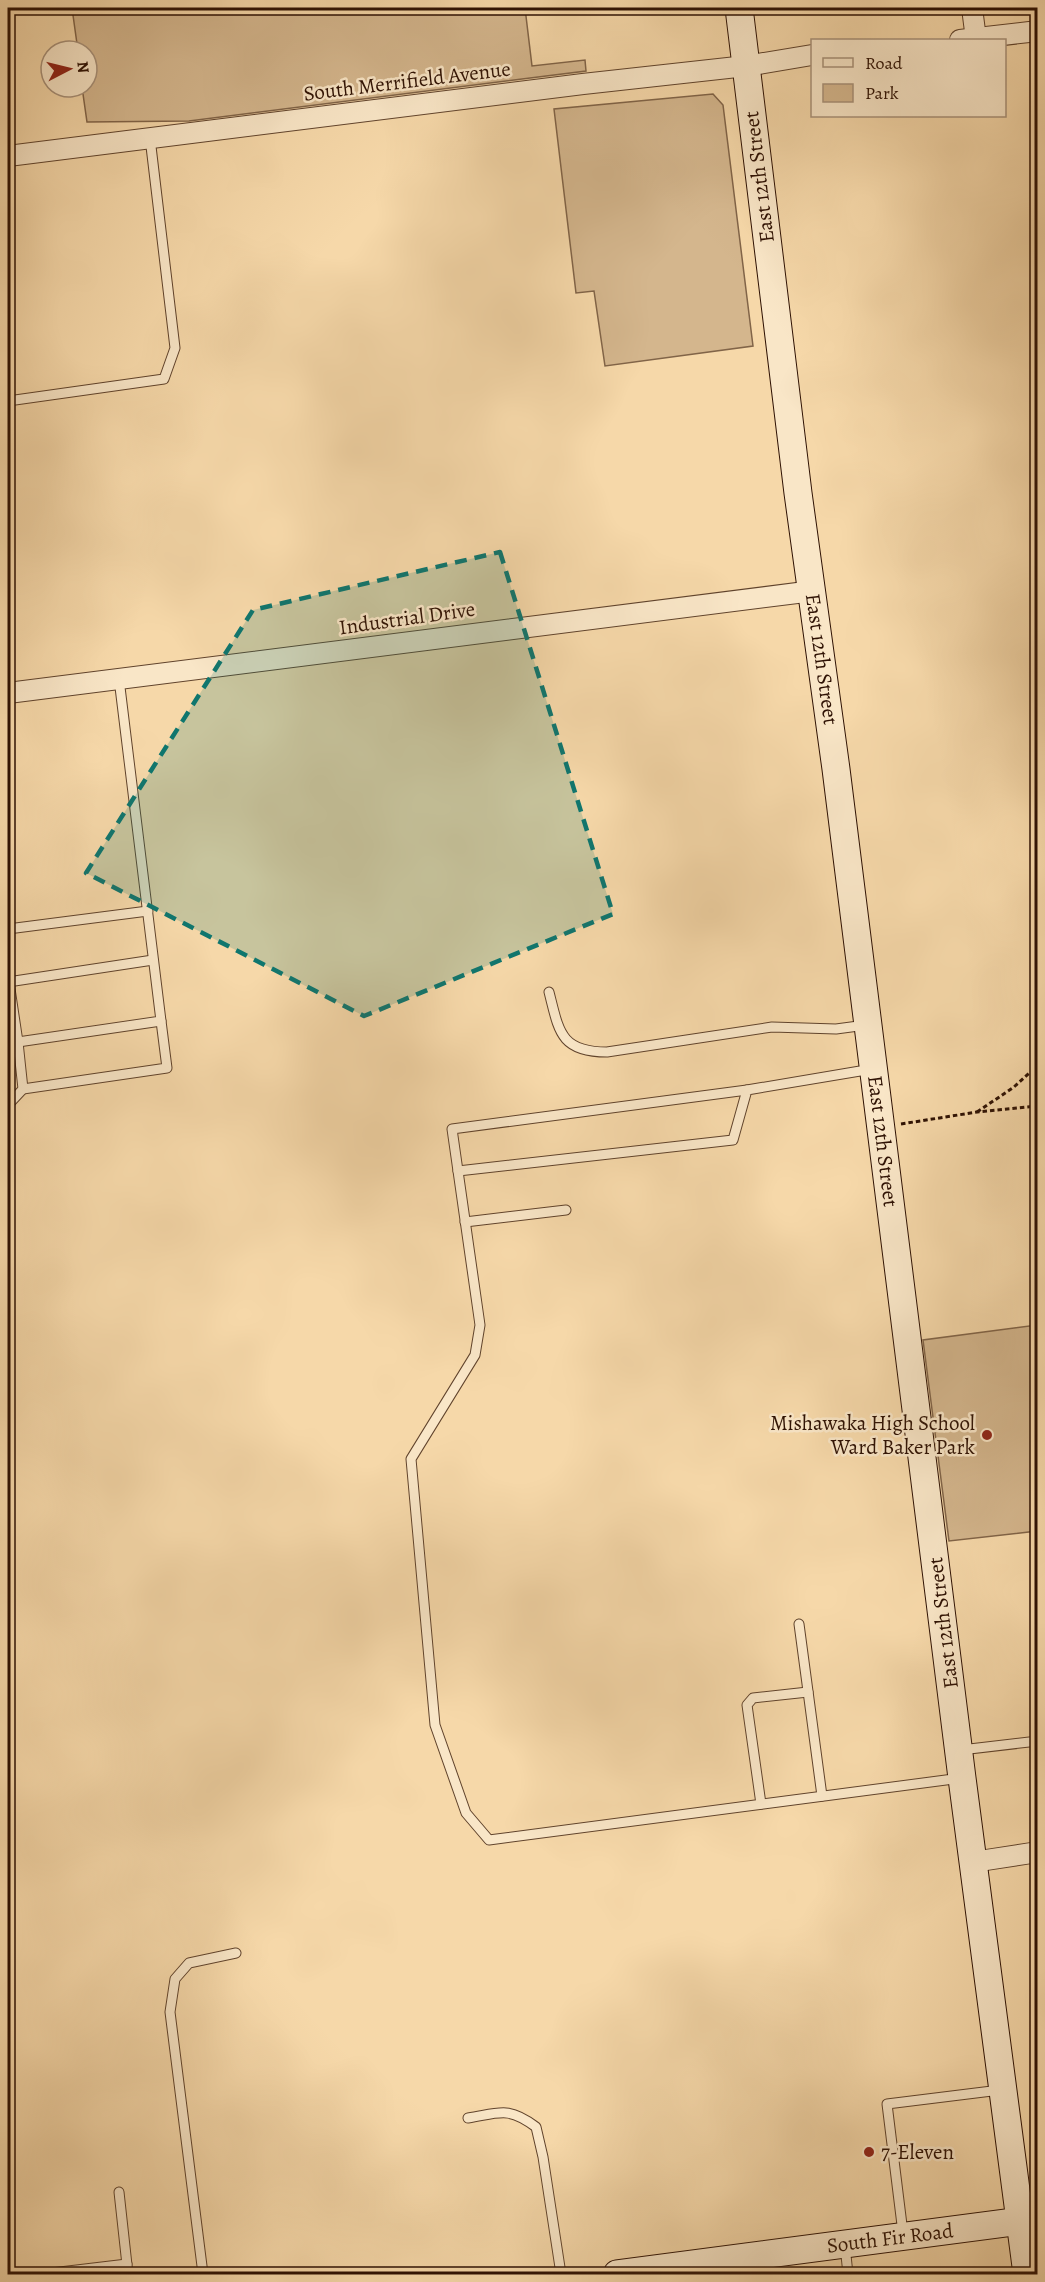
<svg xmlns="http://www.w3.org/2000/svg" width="1045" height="2282" viewBox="0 0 1045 2282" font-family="Alegreya,serif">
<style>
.green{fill:#d4b68d;stroke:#816448;stroke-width:1.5}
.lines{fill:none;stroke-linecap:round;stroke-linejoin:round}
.lane-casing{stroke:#60432c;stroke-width:11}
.street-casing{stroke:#60432c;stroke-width:22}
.secondary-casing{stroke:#2e1103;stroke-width:29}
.path{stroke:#2e1103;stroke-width:3;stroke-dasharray:4.5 3;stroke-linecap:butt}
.lane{stroke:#f9e6c7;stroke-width:9}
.street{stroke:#f9e6c7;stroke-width:20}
.secondary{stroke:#f9e6c7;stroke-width:27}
.marked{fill:#0f766e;fill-opacity:0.2;stroke:#0f766e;stroke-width:4.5;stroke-dasharray:12 8;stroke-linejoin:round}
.poi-dot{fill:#8f2418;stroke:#f9e6c7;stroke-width:2}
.labels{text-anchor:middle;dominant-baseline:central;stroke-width:5;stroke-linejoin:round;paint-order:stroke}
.street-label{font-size:21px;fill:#2e1103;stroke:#f9e6c7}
.poi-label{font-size:21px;fill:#2e1103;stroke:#f9e6c7;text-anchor:end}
</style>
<rect width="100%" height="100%" fill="#f6d8a9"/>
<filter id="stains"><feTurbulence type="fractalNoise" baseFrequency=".00333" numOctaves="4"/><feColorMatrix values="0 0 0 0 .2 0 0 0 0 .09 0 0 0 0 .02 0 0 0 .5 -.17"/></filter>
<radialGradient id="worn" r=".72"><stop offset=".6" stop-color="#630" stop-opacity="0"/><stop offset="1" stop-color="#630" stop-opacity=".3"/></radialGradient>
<g class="green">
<path d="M72,8H525L532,66L585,60L586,71L189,121L87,122L82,87H87V51H78Z"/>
<path d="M713,94L723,105L753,346L605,366L594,291L576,293L554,109Z"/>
<path d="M1037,1325V1531L949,1541L923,1340Z"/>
</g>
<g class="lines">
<g class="lane-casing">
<g id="lane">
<path d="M8,401L164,379L175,348L150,138"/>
<path d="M8,929L148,911"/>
<path d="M8,982L153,960"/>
<path d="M9,982L18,1042L161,1021L119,679"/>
<path d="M549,992C559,1031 560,1052 607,1052L772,1027L836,1029L866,1025"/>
<path d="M23,1089L167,1068L161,1021"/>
<path d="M747,1090L452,1129L480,1325L475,1355L411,1459L435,1725L466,1813L489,1840L961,1778"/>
<path d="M8,1105L23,1089L18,1042"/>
<path d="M458,1171L733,1140L747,1090L872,1069"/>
<path d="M465,1222L566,1210"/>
<path d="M799,1624L822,1796"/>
<path d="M1037,1690L1038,1697"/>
<path d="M961,1750L1038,1741"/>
<path d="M761,1804L747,1705L753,1698L808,1692"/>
<path d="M468,2118C500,2113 508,2106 536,2127L543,2157L561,2274"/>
<path d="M119,2192L128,2274"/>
<path d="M903,2233L887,2104L1000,2090"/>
<path d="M845,2246L848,2274"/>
<path d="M43,2274L127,2264"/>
<path d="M203,2274L170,2012L175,1979L189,1963L236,1953"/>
</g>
</g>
<g class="street-casing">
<g id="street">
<path d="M972,8L976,39"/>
<path d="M960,40L1038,31"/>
<path d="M8,156L583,84L746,66L812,55"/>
<path d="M8,693L813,591"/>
<path d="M973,1862L1038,1852"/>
</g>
</g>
<g class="secondary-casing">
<g id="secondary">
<path d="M739,8L798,493L836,769L962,1778L1027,2274"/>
<path d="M617,2274L1036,2219"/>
</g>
</g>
<g class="path">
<path d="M977,1112L1014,1087L1038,1065"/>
<path d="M901,1124L977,1112L1038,1106"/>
</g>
<use href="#lane" class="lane"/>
<use href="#street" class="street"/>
<use href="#secondary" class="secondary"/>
</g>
<path class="marked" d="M500,552L613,914L364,1016L86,873L253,610Z"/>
<g class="poi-dot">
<circle cx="987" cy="1435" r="6"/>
<circle cx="869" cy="2152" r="6"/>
</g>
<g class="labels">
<g class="street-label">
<text transform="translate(407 81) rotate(-7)">South Merrifield Avenue</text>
<text transform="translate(759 177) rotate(-97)">East 12th Street</text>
<text transform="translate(407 618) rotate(-8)">Industrial Drive</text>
<text transform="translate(822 659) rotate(82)">East 12th Street</text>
<text transform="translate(883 1141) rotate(83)">East 12th Street</text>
<text transform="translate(943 1623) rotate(-97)">East 12th Street</text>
<text transform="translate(890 2238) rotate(-7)">South Fir Road</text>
</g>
<g class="poi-label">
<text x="975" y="1423">Mishawaka High School<tspan x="975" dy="24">Ward Baker Park</tspan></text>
<text x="881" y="2152" text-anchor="start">7-Eleven</text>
</g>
</g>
<rect width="1045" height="2282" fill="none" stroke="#f6d8a9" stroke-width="30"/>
<rect x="9" y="9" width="1027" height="2264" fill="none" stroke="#2e1103" stroke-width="3"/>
<rect x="15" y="15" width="1015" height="2252" fill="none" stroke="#2e1103" stroke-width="1.5"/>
<rect x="811" y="39" width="195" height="78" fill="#f9e6c7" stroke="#a89179" stroke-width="1.5"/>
<rect x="823" y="58" width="30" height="9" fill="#f9e6c7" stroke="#a89179" stroke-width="1.5"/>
<text x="865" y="69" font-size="18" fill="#2e1103">Road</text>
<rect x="823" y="84" width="30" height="18" fill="#d4b68d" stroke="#a89179" stroke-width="1.5"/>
<text x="865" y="99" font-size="18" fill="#2e1103">Park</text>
<g transform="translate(69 69) rotate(83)"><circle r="28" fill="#f9e6c7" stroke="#a89179" stroke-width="1.5"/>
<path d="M0-4.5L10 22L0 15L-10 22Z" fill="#8f2418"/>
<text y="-9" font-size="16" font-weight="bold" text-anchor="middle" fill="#2e1103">N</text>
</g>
<rect width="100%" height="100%" filter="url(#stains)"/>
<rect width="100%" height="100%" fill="url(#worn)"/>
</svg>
